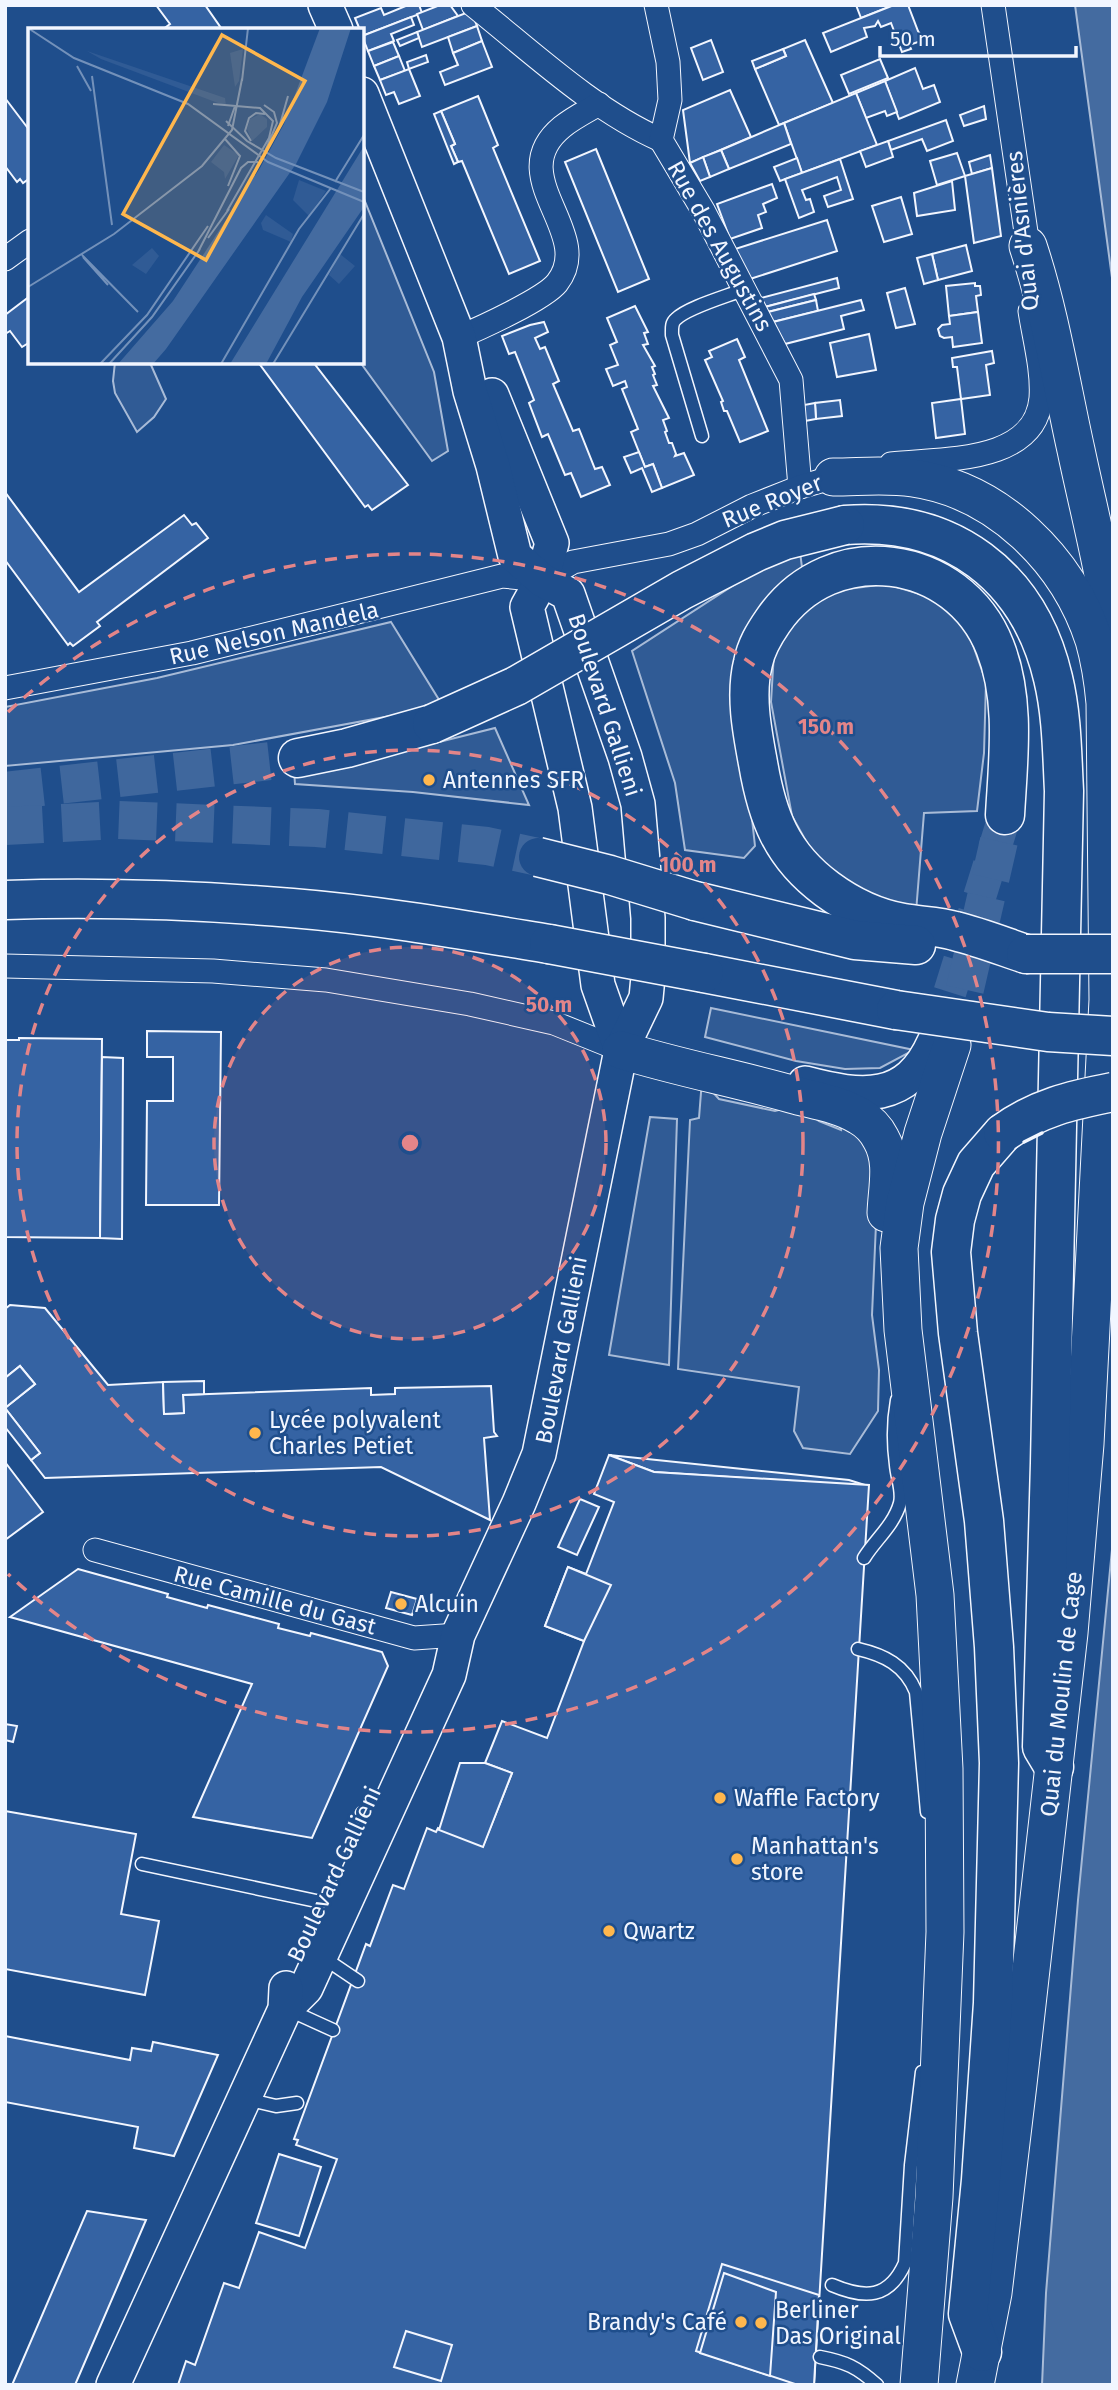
<svg xmlns="http://www.w3.org/2000/svg" width="1118" height="2390" viewBox="0 0 1118 2390" font-family="'Fira Sans',sans-serif">
  <rect width="100%" height="100%" fill="#1f4e8c"/>
  <!-- built -->
  <g fill="#305b95" stroke="#a8bbd7" stroke-width="2">
    <path d="M362,194L434,372L448,451L432,461L360,362H362Z"/>
    <path d="M115,362H147L151,365L166,399L154,417L137,432L115,393L113,381Z"/>
    <path d="M800,552L803,575L781,589L744,747L755,846L744,858L685,850L675,783L632,651L754,572Z"/>
    <path d="M886,584L937,599L968,631L986,682L984,753L977,811L924,813L916,912L897,914L816,859L792,816L771,702L774,652L799,610L840,590Z"/>
    <path d="M391,622L441,703L412,712L233,745L5,766V707L157,678Z"/>
    <path d="M495,728L529,805L413,792L295,784L294,770L439,742Z"/>
    <path d="M711,1008L914,1050L880,1068L845,1069L796,1061L705,1037Z"/>
    <path d="M702,1080L719,1099L775,1111L798,1105L819,1121L841,1130L840,1116L879,1156L872,1315L879,1370L878,1411L850,1454L803,1448L794,1431L799,1387L678,1369L690,1120L699,1118Z"/>
    <path d="M650,1117L677,1119L669,1365L609,1355Z"/>
  </g>
  <!-- water -->
  <g fill="#446ba0" stroke="#a8bbd7" stroke-width="2">
    <path d="M1075,5H1113V285Z"/>
    <path d="M1113,1539V2385H1042L1046,2293L1078,1900Z"/>
  </g>
  <!-- building -->
  <g fill="#3563a3" stroke="#f2f6ff" stroke-width="2">
    <path d="M156,5H205L221,28L219,30H162L170,24Z"/>
    <path d="M408,5H419L422,13L362,36V30H360L355,18L381,8L384,15Z"/>
    <path d="M440,5H450L458,16L423,30L417,14Z"/>
    <path d="M856,5H894L861,18Z"/>
    <path d="M894,5H908L918,31L922,37L921,41L909,45L911,49L902,52L891,23L881,27L878,21L875,26L864,28L867,37L831,52L823,33Z"/>
    <path d="M471,11L477,26L422,47L417,32Z"/>
    <path d="M411,17L414,25L391,34L394,41L368,51L362,36Z"/>
    <path d="M477,26L482,41L453,53L448,37Z"/>
    <path d="M417,32L419,38L400,46L397,40Z"/>
    <path d="M711,40L723,72L703,80L691,48Z"/>
    <path d="M805,40L833,103L779,125L755,69L786,56L783,49Z"/>
    <path d="M482,41L492,67L445,85L440,72L458,65L453,53Z"/>
    <path d="M393,42L399,56L374,66L368,51Z"/>
    <path d="M783,49L786,56L755,69L752,61Z"/>
    <path d="M426,55L428,62L409,69L407,62Z"/>
    <path d="M399,56L405,71L380,80L374,66Z"/>
    <path d="M880,59L888,78L849,94L841,75Z"/>
    <path d="M915,68L923,89L934,85L940,102L899,119L885,81Z"/>
    <path d="M409,69L420,96L399,104L394,92L386,95L380,80Z"/>
    <path d="M885,81L897,112L887,116L885,111L866,118L856,93Z"/>
    <path d="M730,90L751,137L690,163L683,110Z"/>
    <path d="M856,93L877,145L802,173L784,123Z"/>
    <path d="M478,96L498,145L493,148L540,261L509,274L462,161L458,162L451,146L455,144L441,111Z"/>
    <path d="M5,98L30,131V178L23,183L20,179L17,182L5,166Z"/>
    <path d="M984,106L986,119L964,126L960,115Z"/>
    <path d="M441,111L455,144L451,146L458,162L454,164L434,114Z"/>
    <path d="M946,120L953,141L927,151L922,139L891,150L888,141Z"/>
    <path d="M784,123L791,144L729,169L721,150Z"/>
    <path d="M888,141L893,157L866,167L860,151Z"/>
    <path d="M596,149L649,279L618,292L565,162Z"/>
    <path d="M721,150L729,169L710,177L703,157Z"/>
    <path d="M957,153L965,176L937,185L930,161Z"/>
    <path d="M990,155L992,168L972,174L969,162Z"/>
    <path d="M703,157L710,177L700,181L690,163Z"/>
    <path d="M797,158L802,173L780,181L774,167Z"/>
    <path d="M840,159L853,199L828,207L824,196L841,190L837,177L802,190L806,200L810,199L814,212L799,218L785,179Z"/>
    <path d="M992,168L1001,236L974,243L965,176Z"/>
    <path d="M952,181L955,210L917,216L914,193Z"/>
    <path d="M772,184L777,198L763,204L766,212L758,215L762,228L730,239L717,204Z"/>
    <path d="M901,197L912,234L884,242L872,206Z"/>
    <path d="M827,220L837,251L750,279L735,249Z"/>
    <path d="M966,245L972,271L938,280L932,254Z"/>
    <path d="M932,254L938,280L924,284L917,258Z"/>
    <path d="M837,278L839,288L765,307L761,298Z"/>
    <path d="M975,283V286H980L981,295L976,296L978,312L949,316L946,286Z"/>
    <path d="M905,288L915,324L896,328L887,293Z"/>
    <path d="M814,294L816,300L768,312L765,307Z"/>
    <path d="M30,296V342L22,347L10,331L5,334V315Z"/>
    <path d="M816,300L818,311L773,322L768,312Z"/>
    <path d="M861,300L864,310L841,316L844,329L785,344L773,322Z"/>
    <path d="M635,306L648,332L644,333L648,344L643,345L655,366L652,367L655,374L653,375L657,385L653,386L669,418L663,420L667,431L665,432L669,443H672L676,454L675,456L684,453L694,475L662,488L653,464L645,467L631,432L638,429L622,389L627,387L625,381L613,386L606,369L618,365L610,345L617,342L607,318Z"/>
    <path d="M978,312L982,343L953,347L952,337L944,338L940,336L938,329L942,325L950,324L949,316Z"/>
    <path d="M544,322L548,332L535,338L540,349L545,347L559,381L553,384L573,431L579,429L595,469L602,467L610,485L581,497L571,473L565,475L548,434L542,437L529,403L534,400L515,352L509,354L502,336L530,325Z"/>
    <path d="M869,334L876,370L837,377L830,343Z"/>
    <path d="M737,339L745,357L739,360L768,431L740,442L727,411H724L721,402L723,401L705,360L712,357L709,351Z"/>
    <path d="M992,351L994,363L986,365L990,395L961,399L957,367H953L952,358Z"/>
    <path d="M258,362H313L408,485L372,510L368,505L365,507Z"/>
    <path d="M961,399L965,434L936,438L932,403Z"/>
    <path d="M840,400L842,416L816,419L815,403Z"/>
    <path d="M815,403L816,419L805,421L804,405Z"/>
    <path d="M639,452L645,467L653,464L662,488L652,492L642,468L631,473L624,457Z"/>
    <path d="M5,492L79,592L184,515L192,525L196,523L208,538L97,622L100,626L73,646L70,643L68,645L5,560Z"/>
    <path d="M147,1031L221,1032L219,1205H146L147,1101H173V1057H147Z"/>
    <path d="M19,1038L102,1039L100,1238L5,1237L6,1040H19Z"/>
    <path d="M102,1057L123,1058L122,1239L100,1238Z"/>
    <path d="M10,1305L45,1308L108,1385L163,1382L164,1414L184,1413L183,1395L371,1388V1395L395,1394V1388L491,1386L494,1432L497,1436L484,1438L490,1520L381,1467L45,1478L31,1460L40,1453L5,1408L35,1384L20,1366L5,1378V1309Z"/>
    <path d="M20,1366L35,1384L5,1408V1378Z"/>
    <path d="M204,1381V1394L183,1395L184,1413L164,1414L163,1382Z"/>
    <path d="M5,1408L40,1453L31,1460L5,1427Z"/>
    <path d="M609,1455L849,1480L868,1486L654,1472Z"/>
    <path d="M609,1455L654,1472L869,1485L814,2385H178L186,2361L195,2365L224,2283L239,2288L259,2232L305,2248L337,2159L296,2145L298,2140L294,2139L366,1944L370,1946L393,1885L404,1889L427,1828L436,1832L438,1828L483,1846L512,1773L485,1763L502,1721L547,1738L584,1641L545,1626L568,1567L586,1574L614,1502L594,1494Z"/>
    <path d="M5,1462L43,1512L5,1540Z"/>
    <path d="M580,1499L599,1507L577,1555L558,1547Z"/>
    <path d="M568,1567L611,1585L584,1641L545,1626Z"/>
    <path d="M78,1569L168,1594L167,1597L207,1608L208,1605L279,1624L278,1628L310,1636L311,1633L382,1652L388,1666L312,1838L193,1817L252,1684L10,1617Z"/>
    <path d="M391,1592L417,1599L412,1615L386,1608Z"/>
    <path d="M5,1724L17,1726L13,1742L5,1740Z"/>
    <path d="M460,1763H485L512,1773L483,1847L439,1830Z"/>
    <path d="M5,1811L136,1834L121,1914L159,1921L145,1995L5,1969Z"/>
    <path d="M5,2036L130,2060L132,2048L151,2051L153,2042L218,2055L174,2156L134,2148L138,2127L5,2102Z"/>
    <path d="M279,2154L321,2167L299,2236L256,2223Z"/>
    <path d="M87,2211L146,2220L75,2385H12Z"/>
    <path d="M722,2264L819,2295L814,2385H798L696,2351Z"/>
    <path d="M724,2273L776,2292L770,2376L700,2353Z"/>
    <path d="M406,2331L452,2345L441,2381L394,2367Z"/>
  </g>
  <g fill="none" stroke-linecap="round" stroke-linejoin="round">
    <!-- secondary-tunnel -->
    <path stroke="#3f679d" stroke-width="33" stroke-dasharray="33 17" stroke-linecap="butt" d="M935,1040L1005,815"/>
    <!-- highway-tunnel -->
    <g stroke="#3f679d" stroke-width="38" stroke-dasharray="38 19" stroke-linecap="butt">
      <path d="M5,791L298,758"/>
      <path d="M5,826L117,820L317,828L487,846L538,857"/>
      <path d="M952,1045L1005,815"/>
    </g>
    <!-- lane casing -->
    <g stroke="#f2f6ff" stroke-width="15">
      <g id="lane">
        <path d="M702,436L672,335C672,329 671,323 676,319C688,307 728,296 745,289"/>
        <path d="M864,1558C875,1540 894,1525 900,1503C903,1491 897,1478 896,1465C893,1443 893,1422 897,1400"/>
        <path d="M858,1649C884,1655 905,1665 916,1692L927,1812"/>
        <path d="M362,1813L365,1825L362,1836"/>
        <path d="M142,1864L321,1902"/>
        <path d="M321,1956L358,1981"/>
        <path d="M289,2010L333,2030"/>
        <path d="M246,2099L276,2106L297,2103"/>
        <path d="M832,2285C865,2299 889,2299 905,2263L911,2165L922,2072"/>
        <path d="M820,2357C846,2362 857,2367 877,2385"/>
      </g>
    </g>
    <!-- street casing -->
    <g stroke="#f2f6ff" stroke-width="25">
      <g id="street">
        <path d="M473,5C532,52 593,110 661,140"/>
        <path d="M656,5L668,62L670,100L661,140L704,212L791,380L800,487"/>
        <path d="M993,5L1028,246L1027,260"/>
        <path d="M5,259L30,241"/>
        <path d="M459,337C481,328 544,299 557,283C597,233 501,177 562,127C573,118 587,111 599,104"/>
        <path d="M891,464C940,458 1035,465 1041,398C1043,370 1034,338 1030,311"/>
        <path d="M5,688L192,653L502,576L542,580L573,562L669,544L697,534L752,506L800,487L844,474"/>
        <path d="M5,966L213,971L326,980L470,1004L554,1023L621,1050"/>
        <path d="M95,1550L414,1638L458,1635"/>
      </g>
    </g>
    <!-- secondary casing -->
    <g stroke="#f2f6ff" stroke-width="36">
      <g id="secondary">
        <path d="M325,5L336,30"/>
        <path d="M492,395L552,543L542,580L527,607L575,808L598,985L621,1050"/>
        <path d="M805,1083C862,1098 907,1103 934,1042"/>
        <path d="M285,2009L306,1988L449,1675L458,1635L519,1503L539,1454L621,1050L646,998L648,977V918L638,804L625,757L568,594L542,580L515,556L493,466L470,391L459,337L362,94"/>
        <path d="M113,2385L285,2009L286,1988"/>
      </g>
    </g>
    <!-- primary casing -->
    <g stroke="#f2f6ff" stroke-width="39">
      <g id="primary">
        <path d="M1028,246C1050,312 1061,382 1076,450C1089,512 1106,575 1113,639"/>
        <path d="M833,477C859,477 887,474 913,478C998,490 1068,560 1094,640C1100,661 1103,681 1105,703L1108,1000L1085,1444L1069,1633L1018,2084L993,2293L975,2385"/>
        <path d="M621,1050C679,1068 739,1079 798,1096C818,1101 841,1105 859,1116C868,1121 876,1129 881,1139C894,1162 887,1187 886,1213"/>
        <path d="M919,2385L934,2197L945,1932L944,1769L935,1595L903,1330L899,1248L905,1203L923,1133L952,1045"/>
      </g>
    </g>
    <!-- highway casing -->
    <g stroke="#f2f6ff" stroke-width="41">
      <g id="highway">
        <path d="M845,525C951,517 1029,576 1053,678C1062,715 1062,753 1064,791L1050,1463L1042,1747L1054,1767"/>
        <path d="M298,758L347,748L432,724"/>
        <path d="M1005,815C1008,760 1016,700 995,647C958,553 831,536 773,621C764,634 756,647 753,663C745,695 752,731 758,763C767,816 781,855 827,889C850,906 875,918 903,923C920,926 939,926 955,931C979,937 1002,946 1026,954"/>
        <path d="M5,900C101,897 196,900 292,908C378,915 464,930 549,944"/>
        <path d="M695,901L855,940L916,945"/>
        <path d="M704,973L896,1010"/>
        <path d="M982,2352L968,2314L981,2180L993,2003L999,1763L994,1647L984,1521L958,1333L951,1252L955,1220L962,1194L976,1164L1003,1133"/>
      </g>
    </g>
    <!-- lane -->
    <use href="#lane" stroke="#1f4e8c" stroke-width="12"/>
    <!-- street -->
    <use href="#street" stroke="#1f4e8c" stroke-width="23"/>
    <!-- secondary -->
    <use href="#secondary" stroke="#1f4e8c" stroke-width="33"/>
    <!-- primary -->
    <use href="#primary" stroke="#1f4e8c" stroke-width="37"/>
    <!-- highway -->
    <use href="#highway" stroke="#1f4e8c" stroke-width="38"/>
    <!-- highway-bridge casing -->
    <g stroke="#f2f6ff" stroke-width="41" stroke-linecap="butt">
      <g id="highway-bridge">
        <path d="M432,724L516,686L682,590L756,552L785,540L845,525"/>
        <path d="M538,857L610,875L695,901"/>
        <path d="M549,944L704,973"/>
        <path d="M1026,954H1113"/>
        <path d="M896,1010L1048,1032L1113,1036"/>
        <path d="M1003,1133C1037,1108 1072,1100 1113,1092"/>
      </g>
    </g>
    <!-- highway-bridge -->
    <use href="#highway-bridge" stroke="#1f4e8c" stroke-width="38"/>
    <!-- wall -->
    <path stroke="#f2f6ff" stroke-width="3.5" d="M1024,1142L1042,1133"/>
  </g>
  <!-- distance rings -->
  <circle cx="410" cy="1143" r="196" fill="#e38589" fill-opacity=".12"/>
  <g fill="none" stroke="#e38589" stroke-width="3.5" stroke-dasharray="12 9">
    <circle cx="410" cy="1143" r="196"/>
    <circle cx="410" cy="1143" r="393"/>
    <path d="M8 712A589 589 0 1 1 8 1574"/>
  </g>
  <!-- markers -->
  <g fill="#ffb74d" stroke="#1f4e8c" stroke-width="2.5">
    <circle cx="429" cy="780" r="7"/>
    <circle cx="255" cy="1433" r="7"/>
    <circle cx="401" cy="1604" r="7"/>
    <circle cx="720" cy="1798" r="7"/>
    <circle cx="737" cy="1859" r="7"/>
    <circle cx="609" cy="1931" r="7"/>
    <circle cx="741" cy="2322" r="7"/>
    <circle cx="761" cy="2323" r="7"/>
  </g>
  <g text-anchor="middle" dominant-baseline="central" stroke-width="5" stroke-linejoin="round" paint-order="stroke">
    <!-- street labels -->
    <g font-size="23" fill="#f2f6ff" stroke="#1f4e8c">
      <text transform="translate(1022 231) rotate(-96)">Quai d'Asnières</text>
      <text transform="translate(720 246) rotate(61)">Rue des Augustins</text>
      <text transform="translate(772 501) rotate(-22)">Rue Royer</text>
      <text transform="translate(274 633) rotate(-13)">Rue Nelson Mandela</text>
      <text transform="translate(605 705) rotate(72)">Boulevard Gallieni</text>
      <text transform="translate(561 1350) rotate(-79)">Boulevard Gallieni</text>
      <text transform="translate(275 1600) rotate(15)">Rue Camille du Gast</text>
      <text transform="translate(1061 1694) rotate(-84)">Quai du Moulin de Cage</text>
      <text transform="translate(334 1874) rotate(-65)">Boulevard Gallieni</text>
    </g>
    <!-- poi labels -->
    <g font-size="23" fill="#f2f6ff" stroke="#1f4e8c" text-anchor="start">
      <text x="443" y="780">Antennes SFR</text>
      <text x="269" y="1420">Lycée polyvalent<tspan x="269" dy="26">Charles Petiet</tspan></text>
      <text x="415" y="1604">Alcuin</text>
      <text x="734" y="1798">Waffle Factory</text>
      <text x="751" y="1846">Manhattan's<tspan x="751" dy="26">store</tspan></text>
      <text x="623" y="1931">Qwartz</text>
      <text x="775" y="2310">Berliner<tspan x="775" dy="26">Das Original</tspan></text>
      <text x="727" y="2322" text-anchor="end">Brandy's Café</text>
    </g>
  </g>
  <!-- overview -->
  <g transform="translate(28 28)">
    <rect width="336" height="336" fill="#1f4e8c"/>
    <path d="M215,21L211,53L207,59L202,25ZM59,23L197,70L198,78L73,31ZM232,86L239,91V99L224,113L219,101L222,91ZM196,117L211,127L197,151L196,144L183,134ZM271,152L298,163L281,188L265,172ZM238,187L265,206L263,214L235,202L233,195ZM124,220L131,228L118,246L104,237ZM312,226L327,238L311,256L301,247Z" fill="#305b95"/>
    <path d="M292,0H323L299,74L268,136L138,321L125,336H90L145,273L232,140L256,96ZM336,118V179L274,269L238,336H202Z" fill="#446ba0"/>
    <path fill="none" stroke="#7391ba" stroke-width="2" d="M0,0L46,30L160,76L240,134L336,174M49,38L63,63M64,48L84,197M214,53L220,0M185,76L232,80L245,93L241,110L199,183M198,93L219,113L248,130L336,164M200,98L207,78M251,100L260,68M197,111L212,128L200,158M223,113L217,103L221,90L228,85L237,86M236,126L249,95L246,84L236,77M307,154L336,107M180,210L201,181M170,224L213,140L220,134H230M54,227L110,284M55,229L80,257M0,259L86,206L174,138L204,102L214,51M72,336L119,287L180,198M81,336L124,289L172,221M193,336L271,201L303,160M245,336L336,186"/>
    <path fill="#ffb74d" fill-opacity="0.15" stroke="#ffb74d" stroke-width="3.5" d="M194,7L277,53L178,232L95,186Z"/>
    <rect width="336" height="336" fill="none" stroke="#f2f6ff" stroke-width="3.5"/>
  </g>
  <circle cx="410" cy="1143" r="10" fill="#e38589" stroke="#1f4e8c" stroke-width="3.5"/>
  <g font-size="21" text-anchor="middle" font-weight="bold" fill="#e38589" stroke="#1f4e8c" stroke-width="5" stroke-linejoin="round" paint-order="stroke">
    <text x="826" y="734">150 m</text>
    <text x="688" y="872">100 m</text>
    <text x="549" y="1012">50 m</text>
  </g>
  <!-- border -->
  <rect width="1118" height="2390" fill="none" stroke="#f2f6ff" stroke-width="14"/>
  <!-- scale -->
  <path d="M880 46v10h196v-10" fill="none" stroke="#f2f6ff" stroke-width="3.5"/>
  <text x="890" y="46" font-size="21" fill="#f2f6ff" stroke="#1f4e8c" stroke-width="5" paint-order="stroke">50 m</text>
</svg>
